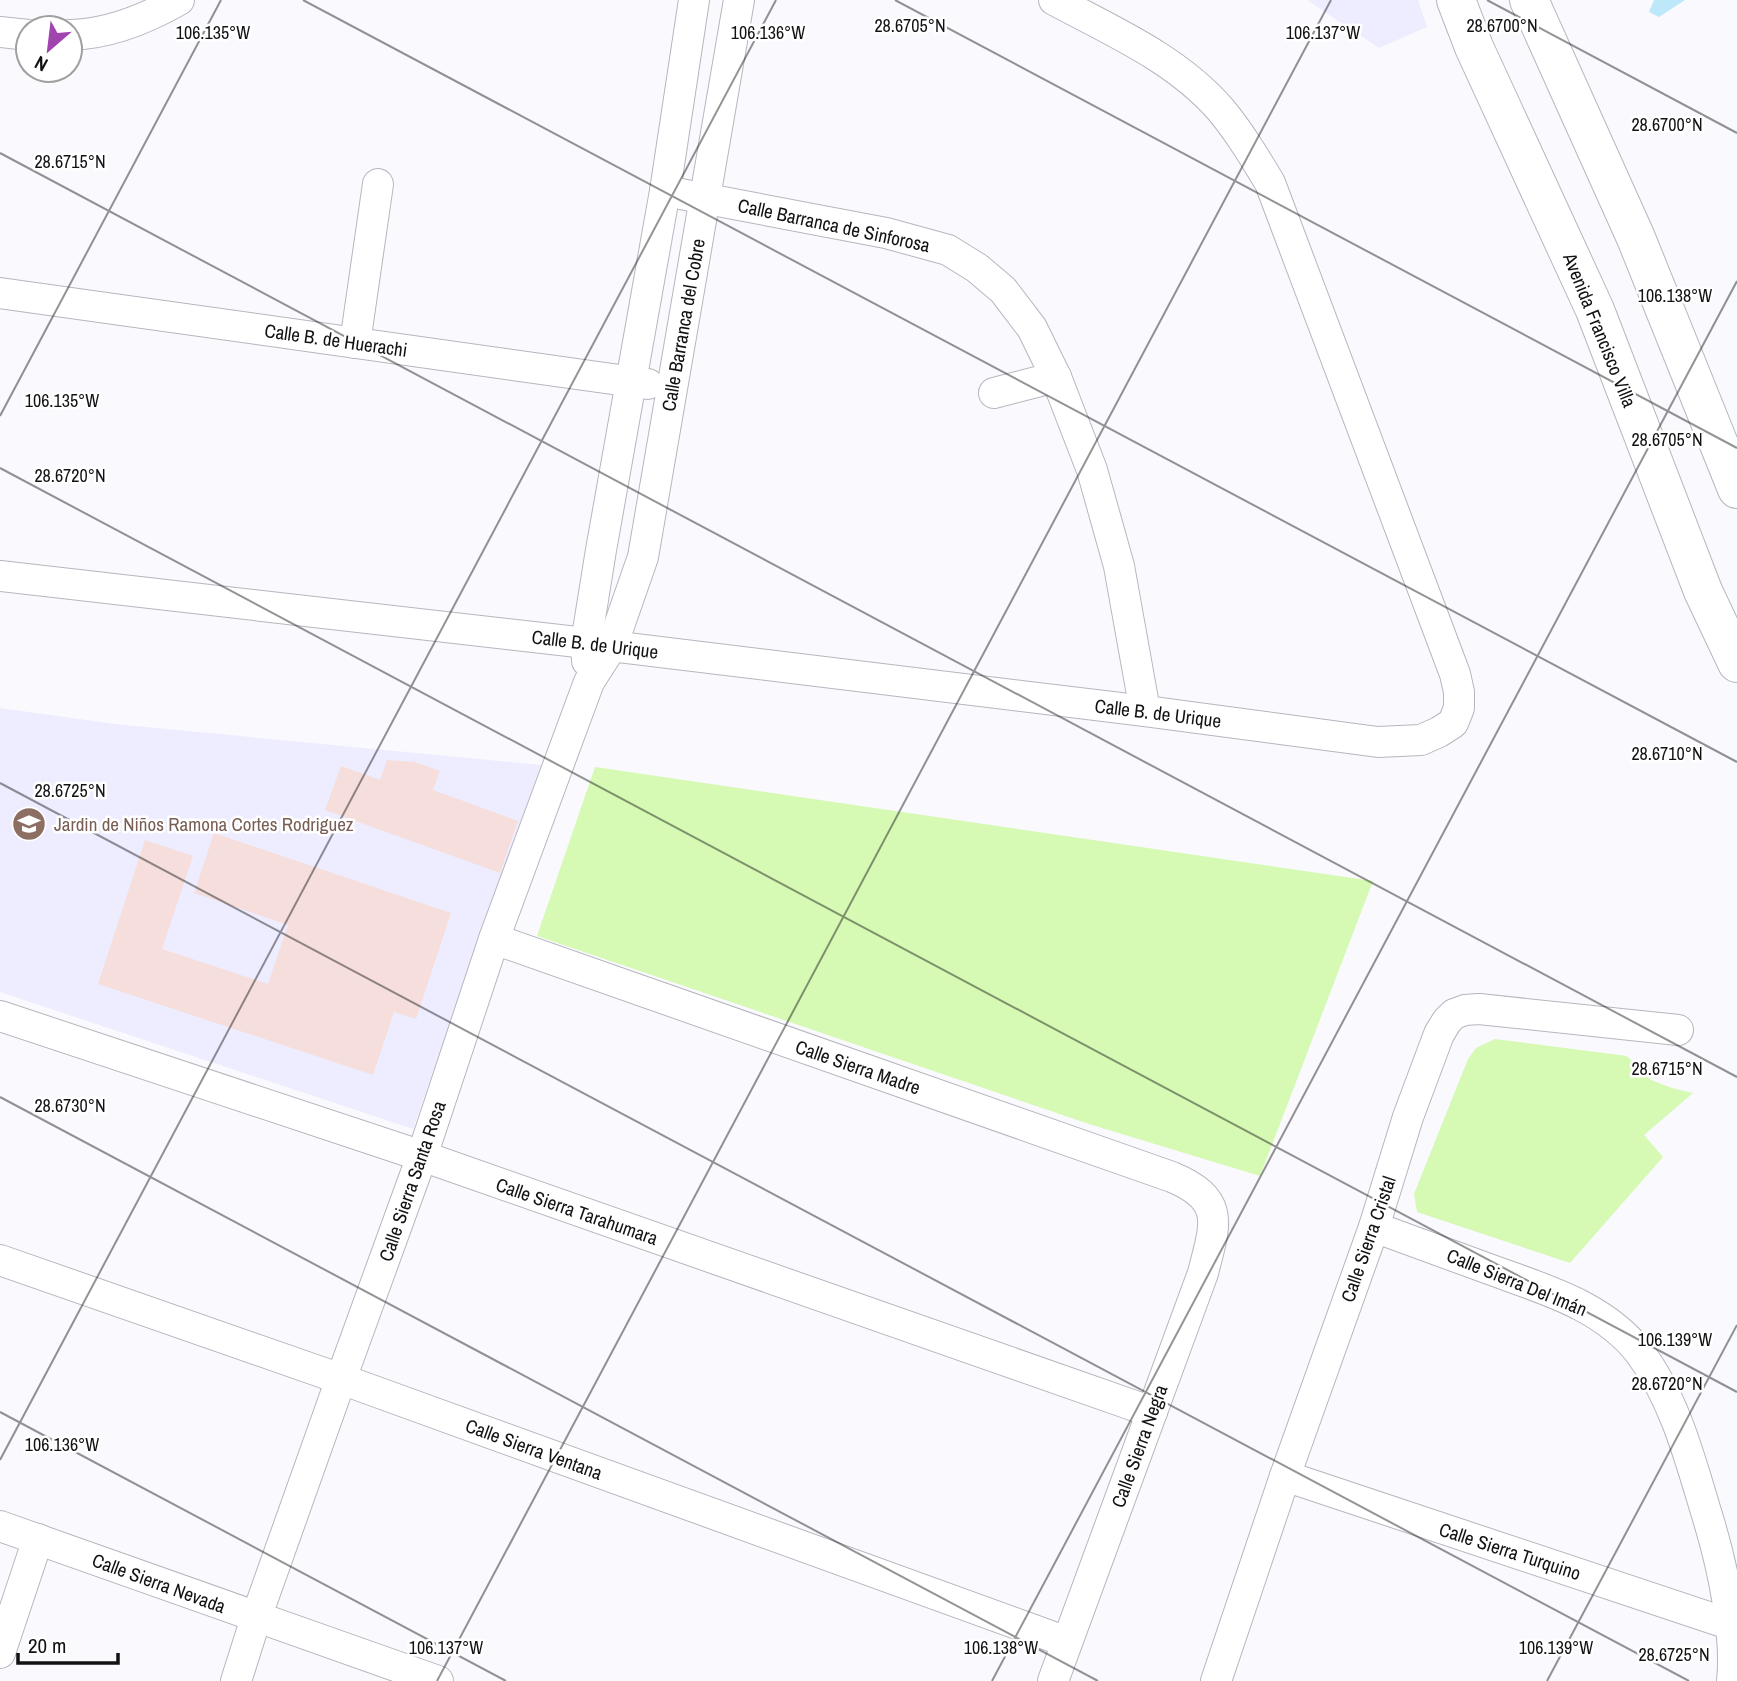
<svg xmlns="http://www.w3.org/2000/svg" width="1737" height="1681" viewBox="0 0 1737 1681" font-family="'Archivo Narrow',sans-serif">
  <rect width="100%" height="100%" fill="#f9f9fe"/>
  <!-- built -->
  <g fill="#eeedff">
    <path d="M1307,0H1418L1427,27L1379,48Z"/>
    <path d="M0,708L115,724L541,765L413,1129L0,992Z"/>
  </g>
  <!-- green -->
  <g fill="#d6f9b4">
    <path d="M595,767L1373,881L1260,1176L1089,1124L537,936Z"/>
    <path d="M1495,1039L1627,1056L1651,1080L1672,1088L1693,1093L1644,1135L1663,1157L1570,1263L1417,1212L1414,1194L1468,1059L1476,1048Z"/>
  </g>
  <!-- water -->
  <path fill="#bce8fa" d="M1654,0H1685L1659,17L1649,12Z"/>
  <!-- building -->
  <g fill="#f5dedb">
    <path d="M387,760L415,762L440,771L433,790L518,821L500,873L325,810L341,766L380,780Z"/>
    <path d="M214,833L451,913L416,1019L394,1012L373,1075L98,984L145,840L193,856L162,949L268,984L288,925L194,893Z"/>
  </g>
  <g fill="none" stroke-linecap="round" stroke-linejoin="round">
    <!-- minor casing -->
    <g stroke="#b6b6bf" stroke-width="32">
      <g id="minor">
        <path d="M0,32L28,35"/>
        <path d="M70,35C109,34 146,19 179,0"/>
        <path d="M665,191L886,233L948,250L977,268L1003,290L1032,328L1056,377L1092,470L1119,566L1145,711"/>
        <path d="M0,293L648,384"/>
        <path d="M355,343L378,184"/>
        <path d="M994,393L1056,377"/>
        <path d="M0,576L586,643L1145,711L1378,742L1421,740L1439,732L1453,723L1459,708V692L1455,674L1270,183C1255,158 1240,133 1221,110C1177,59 1112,31 1054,0"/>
        <path d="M587,661L586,643L601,550L665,191L694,0"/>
        <path d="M494,939L1172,1177C1227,1200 1215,1225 1203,1273L1053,1681"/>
        <path d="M0,1016L422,1156L1152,1412"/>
        <path d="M1374,1227C1412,1241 1450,1255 1489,1269C1543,1289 1603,1305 1640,1353C1677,1402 1692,1467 1710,1525C1723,1569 1737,1636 1732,1681"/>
        <path d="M0,1260L341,1379L1067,1642"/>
        <path d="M1285,1476L1735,1626"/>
        <path d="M0,1526L438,1681"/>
        <path d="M0,1653L38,1539"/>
        <path d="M236,1681L256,1618L341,1379L422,1156L494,939L589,682L612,646L643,557L739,0"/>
        <path d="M1216,1681L1285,1476L1374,1227L1408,1117L1439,1034L1447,1021L1454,1014L1465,1010L1479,1009L1678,1030"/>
      </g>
    </g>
    <!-- secondary casing -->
    <g stroke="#b6b6bf" stroke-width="40">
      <g id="secondary">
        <path d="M1456,0L1474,47L1595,310L1703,591L1737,663"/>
        <path d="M1529,0L1636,238L1737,489"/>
      </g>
    </g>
    <!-- minor -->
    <use href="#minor" stroke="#fff" stroke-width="30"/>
    <!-- secondary -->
    <use href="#secondary" stroke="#fff" stroke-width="38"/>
  </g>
  <!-- ticks -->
  <path fill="none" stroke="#121215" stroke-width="2" stroke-opacity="0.45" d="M303,0L1737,762M895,0L1737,448M1487,0L1737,133M0,153L1737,1077M0,416L221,0M0,468L1737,1392M0,783L1689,1681M0,1097L1098,1681M0,1412L506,1681M0,1460L776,0M437,1681L1331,0M992,1681L1737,281M1547,1681L1737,1325"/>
  <!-- icons -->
  <defs>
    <g id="school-disc" transform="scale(1.75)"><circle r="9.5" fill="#8d6e63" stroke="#fff"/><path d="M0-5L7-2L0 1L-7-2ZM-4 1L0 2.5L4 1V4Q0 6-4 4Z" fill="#fff"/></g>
  </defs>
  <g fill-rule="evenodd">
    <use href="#school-disc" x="29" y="824"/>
  </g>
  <g text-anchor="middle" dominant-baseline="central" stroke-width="5" stroke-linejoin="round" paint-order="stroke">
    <!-- street labels -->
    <g font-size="19" fill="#121215" stroke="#fff">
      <text transform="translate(834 225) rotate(12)">Calle Barranca de Sinforosa</text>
      <text transform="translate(683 325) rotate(-80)">Calle Barranca del Cobre</text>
      <text transform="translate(1600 330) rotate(68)">Avenida Francisco Villa</text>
      <text transform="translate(336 340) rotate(8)">Calle B. de Huerachi</text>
      <text transform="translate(595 644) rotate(7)">Calle B. de Urique</text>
      <text transform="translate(1158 713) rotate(7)">Calle B. de Urique</text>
      <text transform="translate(858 1067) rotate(19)">Calle Sierra Madre</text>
      <text transform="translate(412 1181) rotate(-71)">Calle Sierra Santa Rosa</text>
      <text transform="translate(577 1211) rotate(19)">Calle Sierra Tarahumara</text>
      <text transform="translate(1368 1239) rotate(-71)">Calle Sierra Cristal</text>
      <text transform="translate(1517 1282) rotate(22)">Calle Sierra Del Imán</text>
      <text transform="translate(1139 1446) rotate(-70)">Calle Sierra Negra</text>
      <text transform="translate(534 1449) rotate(20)">Calle Sierra Ventana</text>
      <text transform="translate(1510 1551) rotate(18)">Calle Sierra Turquino</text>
      <text transform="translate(159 1583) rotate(20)">Calle Sierra Nevada</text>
    </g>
    <!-- education labels -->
    <g font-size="19" fill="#785e54" stroke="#fff" text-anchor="start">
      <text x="54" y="824">Jardin de Niños Ramona Cortes Rodriguez</text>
    </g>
  </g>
  <g font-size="18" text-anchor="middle" fill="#121215" stroke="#fff" stroke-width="5" stroke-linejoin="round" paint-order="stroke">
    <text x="910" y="32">28.6705°N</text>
    <text x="1502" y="32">28.6700°N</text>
    <text x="213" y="39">106.135°W</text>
    <text x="768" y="39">106.136°W</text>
    <text x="1323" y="39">106.137°W</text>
    <text x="1667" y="131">28.6700°N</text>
    <text x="70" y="168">28.6715°N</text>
    <text x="1675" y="302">106.138°W</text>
    <text x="62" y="407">106.135°W</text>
    <text x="1667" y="446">28.6705°N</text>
    <text x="70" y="482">28.6720°N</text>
    <text x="1667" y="760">28.6710°N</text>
    <text x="70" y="797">28.6725°N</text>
    <text x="1667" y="1075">28.6715°N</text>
    <text x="70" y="1112">28.6730°N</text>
    <text x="1675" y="1346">106.139°W</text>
    <text x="1667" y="1390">28.6720°N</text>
    <text x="62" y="1451">106.136°W</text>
    <text x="446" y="1654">106.137°W</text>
    <text x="1001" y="1654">106.138°W</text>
    <text x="1556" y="1654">106.139°W</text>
    <text x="1674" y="1661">28.6725°N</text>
  </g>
  <!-- north arrow -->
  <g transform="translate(49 49) rotate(208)"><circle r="33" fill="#ffffff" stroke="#a0a0a1" stroke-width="2"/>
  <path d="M0-5L12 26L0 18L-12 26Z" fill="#a044af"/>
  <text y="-10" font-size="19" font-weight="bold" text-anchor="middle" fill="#121215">N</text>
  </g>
  <!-- scale -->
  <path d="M18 1653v10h100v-10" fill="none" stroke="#121215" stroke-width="3.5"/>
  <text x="28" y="1653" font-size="21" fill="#121215" stroke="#ffffff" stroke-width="5" paint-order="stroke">20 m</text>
</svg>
